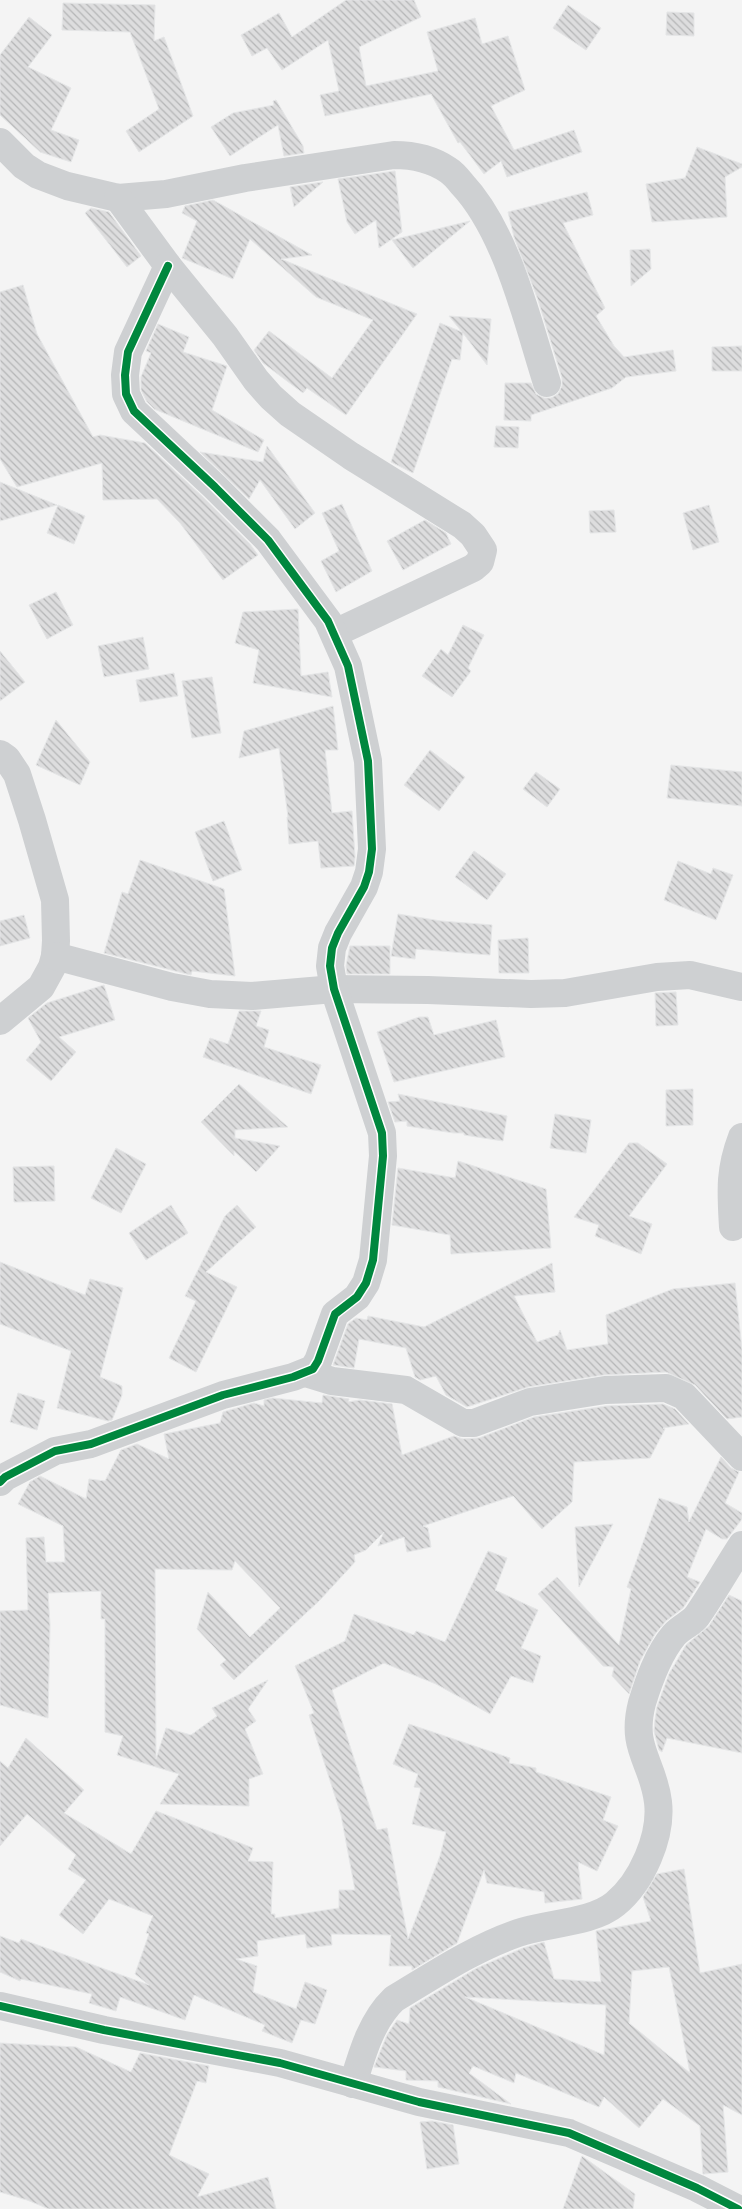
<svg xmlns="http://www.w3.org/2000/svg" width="742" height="2209" viewBox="0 0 742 2209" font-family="'Titillium Web',sans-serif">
  <defs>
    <pattern id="building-back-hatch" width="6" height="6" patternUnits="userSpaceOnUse" patternTransform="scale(1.25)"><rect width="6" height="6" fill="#ddddde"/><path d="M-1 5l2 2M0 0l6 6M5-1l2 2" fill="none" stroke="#b5b6b7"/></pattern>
  </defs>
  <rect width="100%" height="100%" fill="#f4f4f4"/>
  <!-- building -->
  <g fill="url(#building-back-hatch)" stroke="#e5e6e7" fill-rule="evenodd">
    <path d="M346,0H414L421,17L359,47L366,86L438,71L427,32L475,18L482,44L508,36L525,90L491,106L514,150L574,130L582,152L507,177L501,161L484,174L460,142L458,143L431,94L325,116L320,95L339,91L328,40L282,70L267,48L252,56L241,35L279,13L292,37Z"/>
    <path d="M63,3L155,5L154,41L164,37L193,116L139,152L126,131L159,109L130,32L62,30Z"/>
    <path d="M568,5L601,28L586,50L553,28Z"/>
    <path d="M667,12L694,13V36L666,35Z"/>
    <path d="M29,17L52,35L28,67L71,88L51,130L79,140L71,162L40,152L0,115V55Z"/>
    <path d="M276,100L303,146L304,153L284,156L278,125L230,156L211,127L233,113L274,105L273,101Z"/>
    <path d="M697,147L742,164V167L725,177L727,217L652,222L646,184L685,178Z"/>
    <path d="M395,171L402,232L379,248L376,220L355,234L347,222L338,179Z"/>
    <path d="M323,182L294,207L290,187Z"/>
    <path d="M587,192L593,215L563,223L605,308L596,316L614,346L624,357L673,350L676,371L626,377L612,388L531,415V421L504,420L505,383H531L536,394L544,398H551L558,394L562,386V378L538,300L514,237L508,212Z"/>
    <path d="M213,200L312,255L281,259L417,314L346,415L307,388L303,393L263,363L254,350L269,331L332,378L373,320L316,297L250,239L233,279L182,258L197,221L182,213L185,206Z"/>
    <path d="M91,208L109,212L141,256L127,267L85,213Z"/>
    <path d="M470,221L413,268L392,240Z"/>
    <path d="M650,249L651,269L631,286L630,250Z"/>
    <path d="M23,285L37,334L93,437L100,435L145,443L204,498L250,544L258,555L223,580L180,523L157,499L103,500L102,463L17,487L0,459V292Z"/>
    <path d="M449,316L491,319L487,365L463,333L460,360L452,359L413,473L391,462L440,323L462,332Z"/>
    <path d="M158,324L189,337L183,352L227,366L212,410L264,440L258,452L154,409L147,402L141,390V377L151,353L146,351Z"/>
    <path d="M742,346V371H712V347Z"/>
    <path d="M496,426L519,427L518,448L494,447Z"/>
    <path d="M267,446L315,513L295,529L260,480L249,499L200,452L263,462Z"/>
    <path d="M0,482L57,505L0,521Z"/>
    <path d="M342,504L372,571L336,592L321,561L339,551L322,513Z"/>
    <path d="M58,505L85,516L74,544L47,533Z"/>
    <path d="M709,505L719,542L693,550L683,513Z"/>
    <path d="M614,510L616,532L590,533L589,511Z"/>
    <path d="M425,520L446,533L451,544L403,570L387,541Z"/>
    <path d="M56,592L73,625L47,639L29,605Z"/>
    <path d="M298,609L301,676L328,672L332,697L253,683L259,650L235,643L243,612Z"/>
    <path d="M463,625L484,635L468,668L471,671L452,697L422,676L441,649L448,655Z"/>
    <path d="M143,637L149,669L104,677L98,646Z"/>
    <path d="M0,651L25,682L0,701Z"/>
    <path d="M174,673L178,696L140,702L136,680Z"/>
    <path d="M212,677L221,733L192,738L182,681Z"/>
    <path d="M333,706L338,750H325L332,813L352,811L355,857L354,866L321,868L318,841L289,844L287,817H288L279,748L239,758L244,731Z"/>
    <path d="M56,720L90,762L80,785L36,765Z"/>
    <path d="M430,750L465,777L439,811L404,785Z"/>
    <path d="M671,765L742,772V806L667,798Z"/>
    <path d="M536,772L560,789L547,807L523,789Z"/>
    <path d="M224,821L242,870L213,881L195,832Z"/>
    <path d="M474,851L506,874L487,900L455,877Z"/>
    <path d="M140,860L224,889L235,976L192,971L191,975L104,953L122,892L128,894Z"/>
    <path d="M678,861L711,874L713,868L733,875L716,920L664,900Z"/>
    <path d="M398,914L441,921L492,925L490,955L416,949L415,959L391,956Z"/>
    <path d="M24,915L30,938L0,946V921Z"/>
    <path d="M528,938L529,973H499L498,940Z"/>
    <path d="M350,946H390V974H347L346,966Z"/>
    <path d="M104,985L115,1020L59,1037L76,1052L51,1081L26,1060L41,1042L28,1018L47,1003Z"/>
    <path d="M676,992L678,1025L656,1026L655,993Z"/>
    <path d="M239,1011H261L256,1026L269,1030L264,1047L321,1065L311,1094L203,1057L210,1038L228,1044Z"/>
    <path d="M419,1017H428L434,1035L496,1020L505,1057L394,1082L377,1032Z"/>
    <path d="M239,1084L288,1127L235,1130V1138L280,1146L256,1172L234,1151V1156L201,1122Z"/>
    <path d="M693,1089V1125L666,1126V1090Z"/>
    <path d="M398,1094L507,1116L503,1141L464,1135V1133H454L407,1126V1121L395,1122L388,1102L400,1101Z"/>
    <path d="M555,1114L591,1120L586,1153L550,1148Z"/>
    <path d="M629,1143H638L667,1164L629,1216L652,1224L641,1254L595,1236L599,1225L574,1217Z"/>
    <path d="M116,1148L146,1164L121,1213L91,1198Z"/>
    <path d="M458,1161L546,1189L551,1248L451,1254L450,1235L392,1225L398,1168L455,1178Z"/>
    <path d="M54,1166L55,1201L14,1202L13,1167Z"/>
    <path d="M171,1205L188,1233L146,1260L129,1233Z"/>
    <path d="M237,1205L256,1227L206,1272L237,1287L196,1372L169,1358L196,1301L185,1296L225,1216Z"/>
    <path d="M0,1262L85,1295L90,1279L123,1288L100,1377L122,1386V1395L112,1420L108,1421L57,1408L71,1351L0,1324Z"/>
    <path d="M552,1263L555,1292L514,1296L537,1342L558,1335L560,1330L567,1350L608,1344L606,1315L673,1289L735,1283L742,1350V1417L727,1419L695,1385L666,1372L603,1375L528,1387L467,1407L446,1395L436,1376L420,1380L415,1377L406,1348L359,1339L354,1368L333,1365L348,1324L356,1318L367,1320L368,1316L424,1327Z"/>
    <path d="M18,1393L45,1401L37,1430L10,1422Z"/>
    <path d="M323,1395L349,1399L348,1402L360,1400L392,1404L402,1455L454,1436L463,1439L479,1438L534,1417L606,1406L663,1404L675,1409L689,1424L663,1428L665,1429L650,1458L574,1462L572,1502L542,1529L513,1496L423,1526L428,1528L431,1547L407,1552L404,1537L378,1546L384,1532L366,1550L354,1555L355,1562L319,1601L234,1680L220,1665L226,1660L197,1629L208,1592L250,1637L280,1608L235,1561L232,1570L155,1569L156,1759L166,1728L191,1735L217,1716L212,1708L268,1680L248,1709L256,1721L245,1729L263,1774L249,1779V1806L160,1804L179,1774L117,1755L123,1736L105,1732V1619H101V1591L48,1593L50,1625L48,1718L0,1705V1611L28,1610L26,1538L44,1537L46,1562H65L63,1526L18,1504L30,1482L40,1476L86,1499L89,1479L105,1481L121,1450L137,1444L169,1459L164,1434L220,1423L223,1412L254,1403L264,1406V1400L272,1398L322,1403Z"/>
    <path d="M721,1457L731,1468L739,1472L725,1503L742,1513V1519L727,1539H722L706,1529L687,1577L700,1582L683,1608L666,1621L655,1634L640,1661L629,1694L612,1676L614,1667L603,1666L538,1594L557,1577L619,1645L631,1589L627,1587L659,1498L687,1507L689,1522Z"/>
    <path d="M613,1524L579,1587L575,1527Z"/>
    <path d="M488,1551L507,1558L495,1590L538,1610L521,1648L541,1656L533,1683L511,1676L490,1714L436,1684L384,1663L332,1690L377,1830L387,1828L408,1939L440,1856L446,1832L412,1824L421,1788L414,1787L418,1774L393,1764L409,1724L510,1758L509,1763L536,1768V1772L611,1797L603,1820L618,1826L597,1871L578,1862L582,1899L545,1903L544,1892L487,1883L484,1870L457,1943L412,1970V1966H389L391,1935L331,1934L332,1945L307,1948L305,1934L257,1941L258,1956L236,1959L257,1966L253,1992L296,2009L305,1982L327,1990L315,2024L301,2020L292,2043L262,2031L265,2025L194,1995L185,2020L120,1997L116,2011L89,2003L92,1994L21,1979L20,1981L0,1972V1936L19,1943L21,1939L149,1985L135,1974L149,1934L146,1933L153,1916L109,1899L83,1934L59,1915L86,1880L68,1869L76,1855L27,1814L0,1846V1761L8,1768L26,1738L84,1790L64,1813L131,1854L156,1811L253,1848L248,1861L273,1862L271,1914H275V1918L339,1908V1890H355L341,1815L309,1715L314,1713L295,1666L345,1641L354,1614L414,1635L416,1631L445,1642Z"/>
    <path d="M729,1595L742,1601V1753L667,1738L662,1752L659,1750L654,1731L655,1720L657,1707L669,1674L686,1645L709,1626Z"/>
    <path d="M684,1869L700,1973L742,1964V2115L723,2105L728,2172L703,2174L700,2126L663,2099L639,2128L604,2097L599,2107L516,2073L514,2083L473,2066L469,2073L511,2104L438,2087V2081L406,2080V2071L374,2067L387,2035L397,2020L409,2024L410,2008L477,1968L523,1948L544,1942L554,1979L601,1982L596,1931L651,1921L643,1897L657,1874ZM669,1967L690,2073L629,2023L632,1971ZM465,1997L606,2005L604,2055Z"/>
    <path d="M0,2043L76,2047L131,2072L140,2053L209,2066L206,2083L197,2081L169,2155L209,2174L197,2197L268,2177L276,2209H49L27,2200L0,2192Z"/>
    <path d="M432,2121L453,2125L459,2164L427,2169L420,2122Z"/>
    <path d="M582,2156L635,2194L633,2209H563Z"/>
  </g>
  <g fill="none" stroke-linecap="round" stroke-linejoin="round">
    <!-- minor -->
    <g stroke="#ced0d2" stroke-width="28">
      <path d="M0,142L24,166L38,175L67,186L118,198L166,194L245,178L394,155C413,155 432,159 448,170C453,173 458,179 462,184C507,232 527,320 547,383"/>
      <path d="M118,198L168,266L225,336L256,380L271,397L290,414L351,456L462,525L473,535L483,550L480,562L473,568L335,633"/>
      <path d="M0,754L7,759L17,774L32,820L55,900L56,941L55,956L52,967L41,987L0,1021"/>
      <path d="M55,956L172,987L210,994L252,996L334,989L428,990L531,994L565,993L657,977L690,975L742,987"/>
      <path d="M733,1227C731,1192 729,1171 742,1137"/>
      <path d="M306,1373L332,1381L406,1390L463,1423H474L530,1402L605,1390L666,1388L684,1396L742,1457"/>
      <path d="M0,1482L5,1477L55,1451L91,1444L223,1395L293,1377L313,1369L318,1361L335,1314L357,1297L366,1283L373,1260L383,1156L382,1133L334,989L330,966L332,948L338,933L364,887L369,872L372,849L368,761L348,666L328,621L268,540L215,487L134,411L126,394L125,375L128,352L168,266"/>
      <path d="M0,2006L104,2030L280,2063L419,2102L569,2133L697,2188L738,2209"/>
      <path d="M353,2084C362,2054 371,2021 394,1999C434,1975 474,1948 518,1933C547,1923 592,1923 615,1904C642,1882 662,1836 658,1802C653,1761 630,1749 642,1703C649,1680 658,1654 674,1635C681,1627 691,1624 697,1616C713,1593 727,1568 742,1545"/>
    </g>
    <!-- cycleway casing -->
    <g stroke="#fff" stroke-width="11">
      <g id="cycleway">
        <path d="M0,1482L5,1477L55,1451L91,1444L223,1395L293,1377L313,1369L318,1361L335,1314L357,1297L366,1283L373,1260L383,1156L382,1133L334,989L330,966L332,948L338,933L364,887L369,872L372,849L368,761L348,666L328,621L268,540L215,487L134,411L126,394L125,375L128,352L168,266"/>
        <path d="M0,2006L104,2030L280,2063L419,2102L569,2133L697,2188L738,2209"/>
      </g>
    </g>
    <!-- cycleway -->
    <use href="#cycleway" stroke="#00873e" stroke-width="8"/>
  </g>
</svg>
